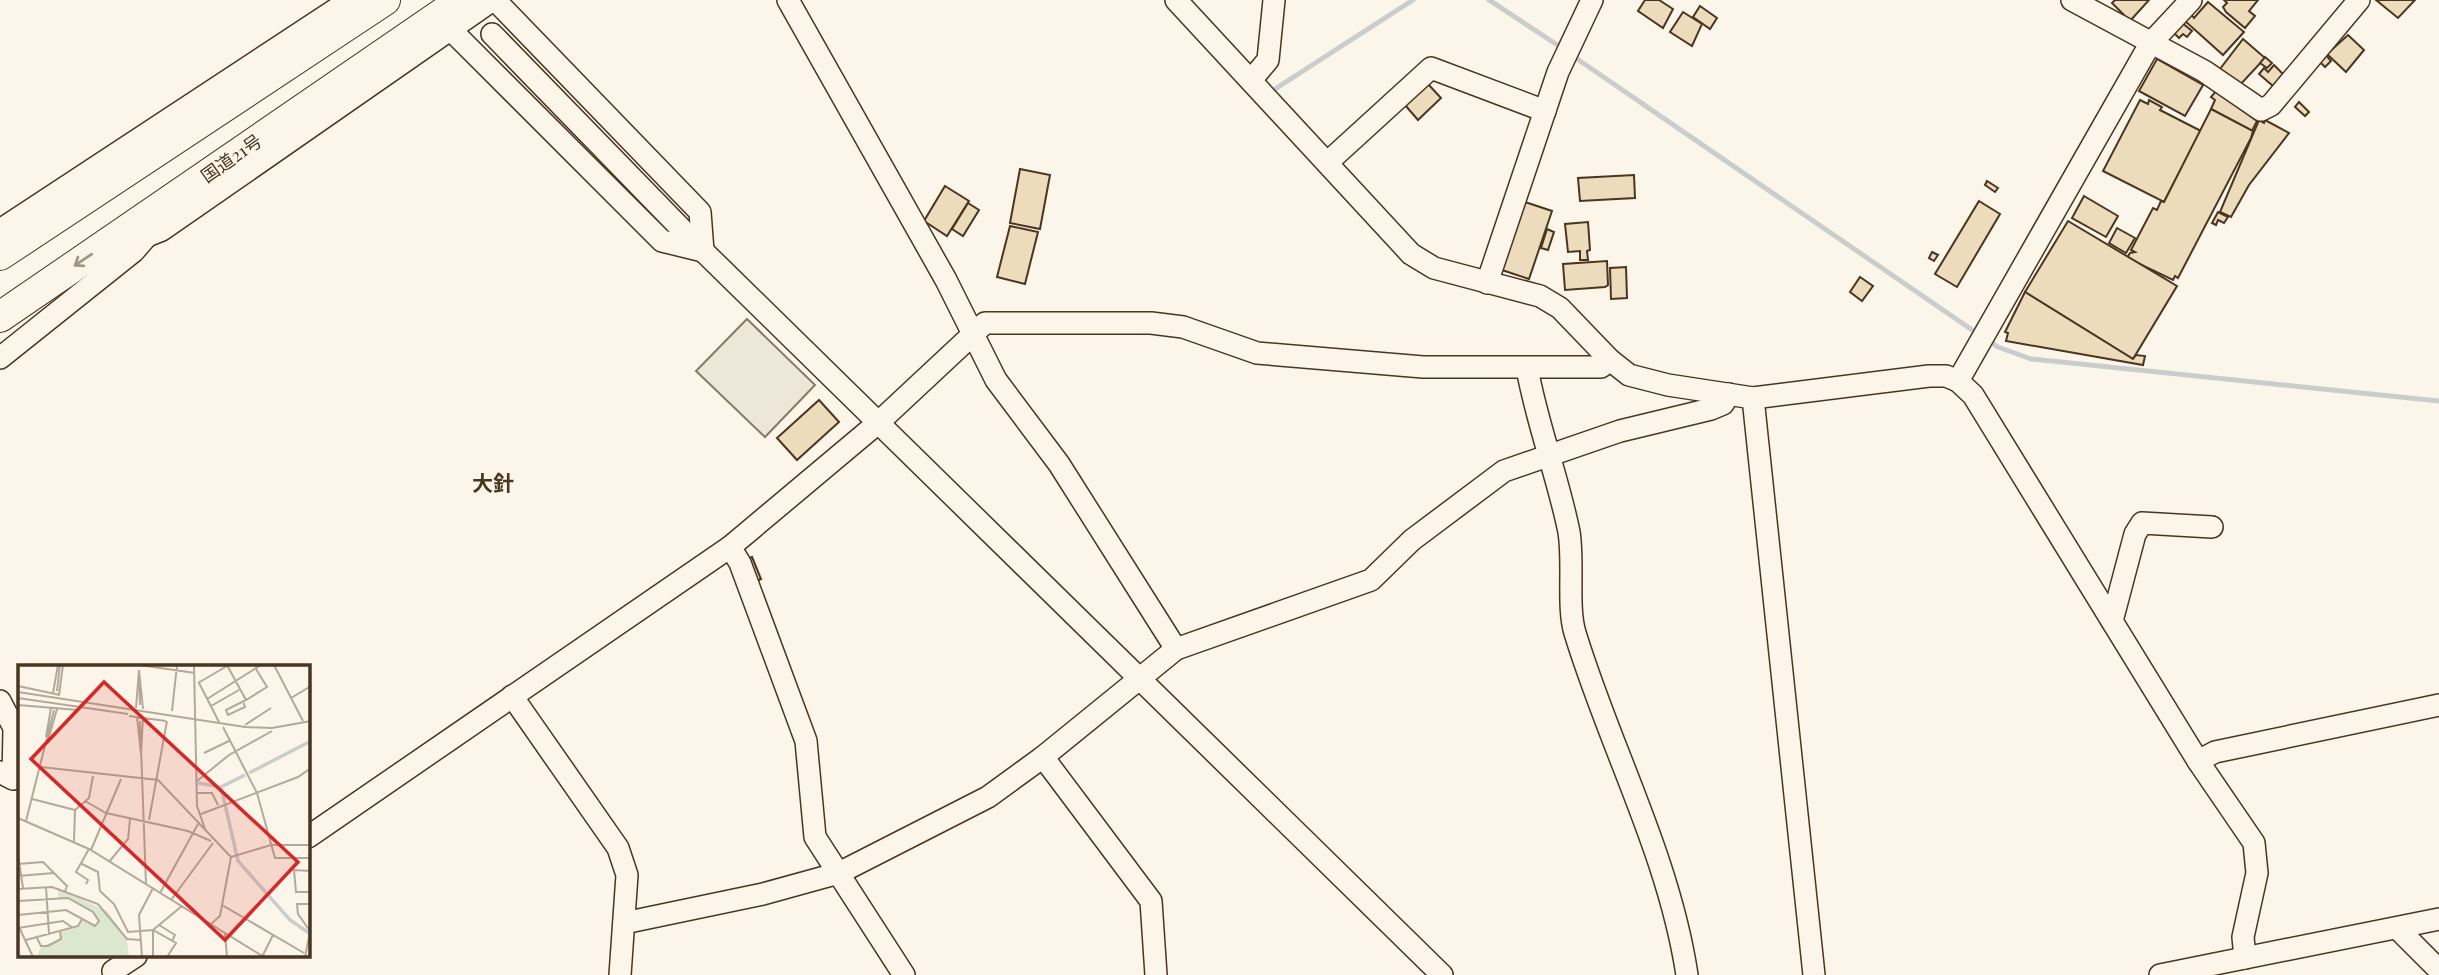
<svg xmlns="http://www.w3.org/2000/svg" width="2439" height="975" viewBox="0 0 2439 975" font-family="'Playfair Display','Noto Sans JP',serif">
  <rect width="100%" height="100%" fill="#fbf6e9"/>
  <!-- parking -->
  <path fill="#ede7d9" stroke="#887966" stroke-width="2" d="M747,319L815,385L765,437L696,371Z"/>
  <g fill="none" stroke-linecap="round" stroke-linejoin="round">
    <!-- stream -->
    <g stroke="#c9cecd" stroke-width="5">
      <path d="M1489,0L1562,48"/>
      <path d="M1570,54L1978,334"/>
      <path d="M1275,89L1413,0"/>
      <path d="M1986,339L1998,347L2031,359L2439,401"/>
    </g>
  </g>
  <!-- building -->
  <g fill="#ecdcbc" stroke="#4a3520" stroke-width="2">
    <path d="M1645,0H1659L1673,9L1663,28L1638,11Z"/>
    <path d="M2115,0H2149L2130,21L2112,3Z"/>
    <path d="M2224,0H2258L2249,11L2255,16L2245,28L2226,12L2223,7L2227,3Z"/>
    <path d="M2376,0H2415L2398,18Z"/>
    <path d="M2208,2L2244,32L2223,55L2185,21L2191,14L2194,18Z"/>
    <path d="M1700,6L1717,18L1710,29L1693,17Z"/>
    <path d="M1683,12L1702,24L1692,46L1670,32Z"/>
    <path d="M2181,22L2192,31L2187,37L2183,34L2179,38L2173,32Z"/>
    <path d="M2348,35L2364,50L2346,72L2327,54Z"/>
    <path d="M2243,39L2265,58L2240,85L2220,69Z"/>
    <path d="M2326,55L2331,61L2325,67L2319,61Z"/>
    <path d="M2265,57L2272,63L2267,68L2260,63Z"/>
    <path d="M2157,59L2203,85L2185,116L2139,91Z"/>
    <path d="M2274,65L2283,74L2273,86L2259,74L2264,68L2268,72Z"/>
    <path d="M1428,84L1441,98L1418,120L1405,105Z"/>
    <path d="M2216,91L2257,121L2252,131L2211,109L2215,100L2211,97Z"/>
    <path d="M2140,100L2148,104L2149,100L2162,107L2160,110L2201,131L2164,202L2103,171Z"/>
    <path d="M2299,102L2309,112L2305,116L2295,107Z"/>
    <path d="M2211,109L2253,131L2251,138L2178,278L2175,276L2173,280L2127,258L2130,253L2135,252L2131,250L2153,208L2157,210L2161,201L2164,202Z"/>
    <path d="M2259,120L2264,123L2265,120L2289,133L2249,185L2231,217L2220,212Z"/>
    <path d="M1020,169L1050,175L1040,229L1010,223Z"/>
    <path d="M1634,175L1635,198L1580,201L1578,178Z"/>
    <path d="M1987,181L1998,188L1995,192L1985,185Z"/>
    <path d="M945,186L969,201L947,236L924,221Z"/>
    <path d="M2084,196L2118,216L2106,237L2072,218Z"/>
    <path d="M1979,201L2000,214L1957,287L1935,274Z"/>
    <path d="M1525,202L1552,211L1529,279L1502,270Z"/>
    <path d="M968,203L979,210L963,236L952,229Z"/>
    <path d="M2218,212L2228,217L2224,223L2218,220L2216,225L2212,223Z"/>
    <path d="M2068,221L2177,286L2133,359L2025,292Z"/>
    <path d="M1588,222L1590,250L1587,251L1588,260H1580V251L1568,252L1565,224Z"/>
    <path d="M1010,226L1038,232L1025,284L997,277Z"/>
    <path d="M2117,228L2135,238L2126,253L2109,243Z"/>
    <path d="M1547,229L1554,232L1548,250L1541,248Z"/>
    <path d="M1932,252L1938,255L1934,261L1929,258Z"/>
    <path d="M1607,261L1608,285L1605,287L1565,290L1563,264Z"/>
    <path d="M1626,267L1627,298L1611,299L1610,268Z"/>
    <path d="M1860,277L1873,286L1862,301L1850,292Z"/>
    <path d="M2025,292L2133,359L2136,355L2145,356L2143,365L2006,341L2008,333L2005,332Z"/>
    <path d="M819,400L839,422L797,460L777,438Z"/>
    <path d="M752,557L761,579L755,582L746,560Z"/>
  </g>
  <g fill="none" stroke-linecap="round" stroke-linejoin="round">
    <!-- minor casing -->
    <g stroke="#4a3520" stroke-width="24">
      <g id="minor">
        <path d="M788,0L946,280L996,380L1059,464L1176,649"/>
        <path d="M1176,0L1411,254L1434,268L1540,296L1560,308L1610,360L1629,375L1668,385L1753,398L1929,376H1946L1958,381"/>
        <path d="M2072,0L2204,71L2261,110L2271,105L2359,0"/>
        <path d="M2191,0L2150,44L1958,381L1973,395L2198,761L2254,843L2257,873L2243,937L2245,958"/>
        <path d="M451,30L662,241L703,251L700,212L495,0"/>
        <path d="M492,34L703,251L1442,975"/>
        <path d="M1252,79L1268,60L1274,0"/>
        <path d="M1328,162L1431,68L1545,111"/>
        <path d="M129,228L147,236L162,230L493,0"/>
        <path d="M0,230L350,0"/>
        <path d="M1487,283L1558,72L1592,0"/>
        <path d="M0,358L134,251L147,236"/>
        <path d="M1527,368C1537,424 1558,477 1569,532C1574,563 1567,607 1575,633C1610,748 1669,855 1687,975"/>
        <path d="M1753,398L1814,975"/>
        <path d="M730,547L740,563L806,741L815,837L904,975"/>
        <path d="M2112,621L2135,534L2142,523L2212,527"/>
        <path d="M512,696L618,848L627,875L620,975"/>
        <path d="M0,701L14,728L13,779L0,772"/>
        <path d="M1043,757L1151,901L1156,975"/>
        <path d="M2198,761L2215,752L2439,705"/>
        <path d="M308,837L730,547L879,422L985,323H1151L1183,327L1257,353L1423,367H1601L1610,360"/>
        <path d="M624,923L763,894L839,873L988,797L1043,757L1176,649L1371,580L1412,540L1504,471L1620,431L1711,409L1723,404L1729,394"/>
        <path d="M2397,928L2439,970"/>
        <path d="M113,971L136,956"/>
        <path d="M2160,975L2439,919"/>
      </g>
    </g>
    <!-- highway casing -->
    <g stroke="#4a3520" stroke-width="32">
      <g id="highway">
        <path d="M0,255L385,0"/>
        <path d="M0,317L462,0"/>
      </g>
    </g>
    <!-- minor -->
    <use href="#minor" stroke="#fbf6e9" stroke-width="21"/>
    <!-- highway -->
    <use href="#highway" stroke="#fbf6e9" stroke-width="30"/>
  </g>
  <!-- one-way arrows -->
  <defs><path id="oneway-shaft" d="M-6 0H5M1.5-3L5.5 0L1.5 3" fill="none" stroke-width="1.6" stroke-linecap="round" stroke-linejoin="round" transform="scale(1.75)"/></defs>
  <use stroke="#a29684" href="#oneway-shaft" transform="translate(83 260) rotate(146)"/>
  <g text-anchor="middle" dominant-baseline="central" stroke-width="5" stroke-linejoin="round" paint-order="stroke">
    <!-- street labels -->
    <g font-size="18" fill="#4a3520" stroke="#fbf6e9">
      <text transform="translate(231 158) rotate(-35)">国道21号</text>
    </g>
    <!-- quarter labels -->
    <g font-size="21" font-weight="bold" fill="#4a3520" stroke="#fbf6e9">
      <text x="493" y="482">大針</text>
    </g>
  </g>
  <!-- overview -->
  <g transform="translate(18 665)">
    <rect width="292" height="292" fill="#fbf6e9"/>
    <path d="M40,223L90,247L109,274L111,292H19L23,281L43,274L42,267L60,261L64,254L77,261L80,256L75,247L50,233H40Z" fill="#dce7d0"/>
    <path fill="none" stroke="#c9cecd" stroke-width="3.5" d="M231,108L293,76M180,118L203,122L227,110M203,122L220,196L272,255L291,268"/>
    <path fill="none" stroke="#b4a999" stroke-width="2" d="M121,0L177,8M176,0L179,141L187,164M209,0L228,35L249,22L238,4M256,0L285,56M121,11L122,40M180,18L209,1M181,18L201,57M0,21L42,30M39,26L42,0M0,27L227,62L254,63L293,56M35,28L40,0M41,30L45,0M0,33L110,49M273,33L293,21M189,34L243,0M225,36L227,42L210,50L208,45L228,35M0,40L60,45M193,41L221,25M118,43L121,5L125,44M154,46L159,0M111,51L148,56M119,52L123,89L125,53M122,56L128,219M227,60L253,43M205,62L239,128L257,193H293M28,72L33,43M29,79L39,44M186,88L211,76M23,102L140,115L213,192M179,116L211,90L254,66M179,128H194L200,140M14,134L57,145M67,136L88,148L170,166L193,176M183,149L280,112L293,103M0,153L71,184L246,292M131,155L149,56M8,156L36,45M56,176L57,145L71,133L75,111M73,185L103,114M0,190L5,223M91,197L110,174L112,154M62,198L80,207L82,226L96,239L110,267L135,265L158,278L149,292M0,199L25,197L49,221L47,226M293,206L276,205L278,227H293M0,211L36,208M68,219L70,215L58,207L71,184M28,222L31,269M0,224L34,222L80,239L109,274L122,275M142,228L180,159M153,235L195,178M0,236L50,233L75,247L81,256L77,261L48,245L0,250M204,240L286,288M193,259L202,251L213,192L253,180H293M141,260L157,270L154,276M1,262L15,292M0,263L45,256L55,263M292,266L280,249L279,239H293M207,269L209,292M18,271L23,281H30L43,274L42,267M8,275L60,261L64,254M124,292L121,250L135,223M135,292V265L164,241M244,292L255,270M287,292L292,267"/>
    <path fill="#d62828" fill-opacity="0.15" stroke="#d62828" stroke-width="3.5" d="M86,17L280,197L207,275L13,94Z"/>
    <rect width="292" height="292" fill="none" stroke="#4a3520" stroke-width="3.5"/>
  </g>
</svg>
